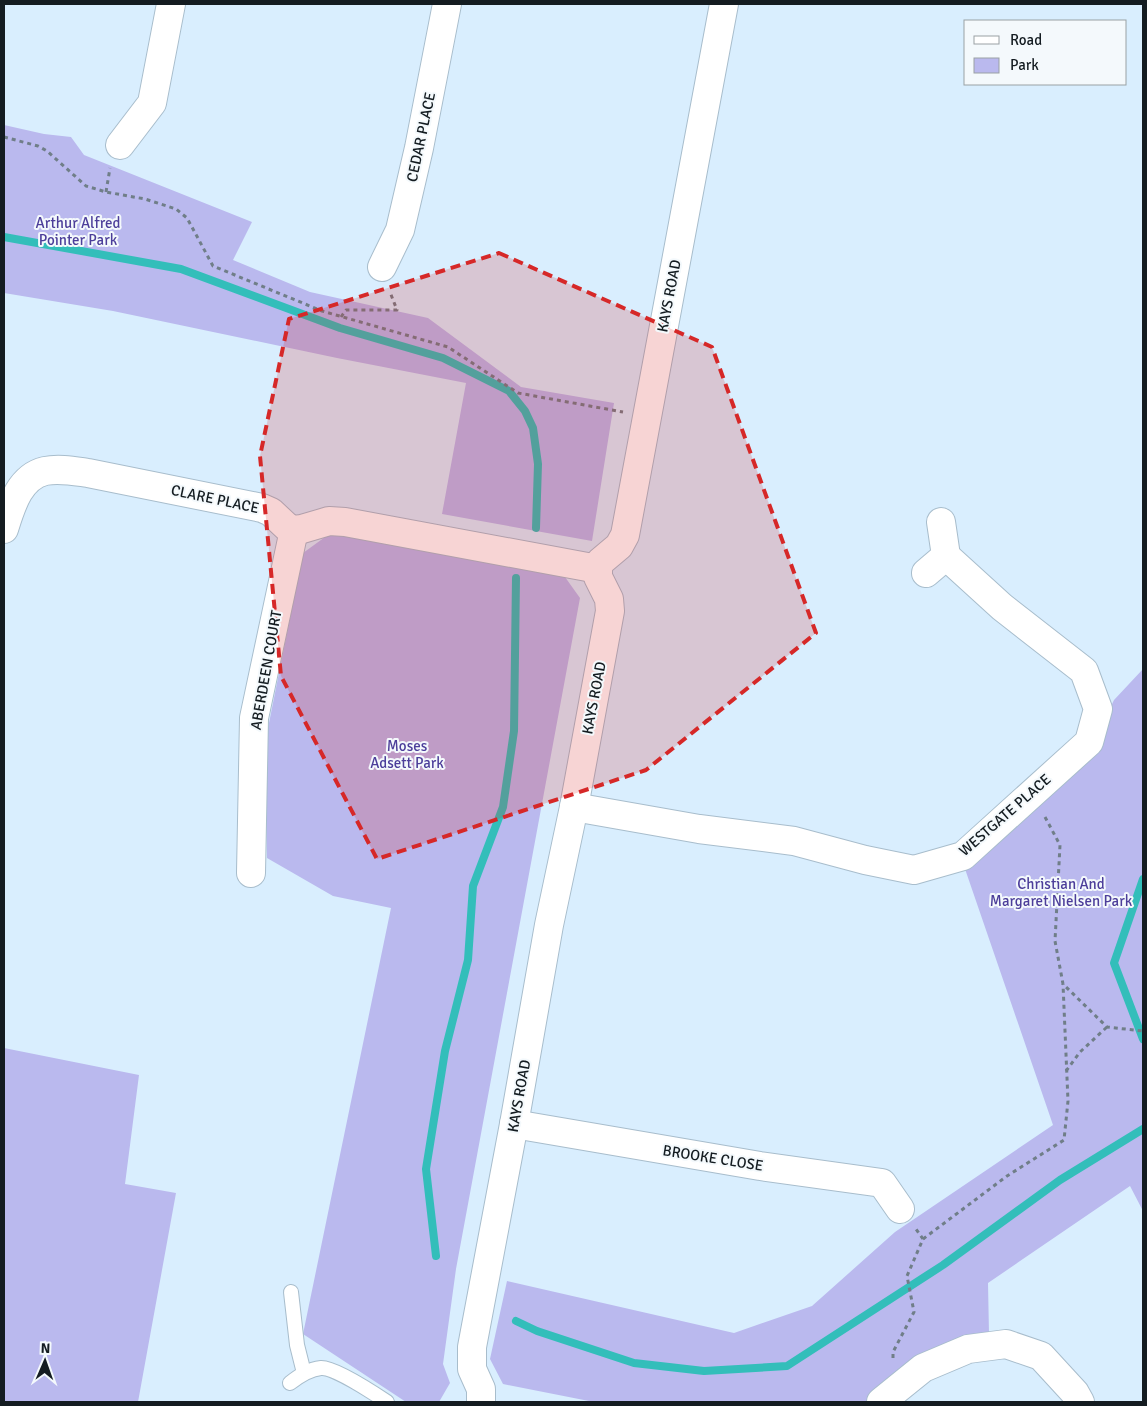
<svg xmlns="http://www.w3.org/2000/svg" width="1147" height="1406" viewBox="0 0 1147 1406" font-family="Signika,sans-serif">
  <rect width="100%" height="100%" fill="#d9eefe"/>
  <!-- green -->
  <g fill="#bab9ee">
    <path d="M4,125L44,134L71,137L84,155L252,222L233,260L310,292L428,318L521,387L614,403L592,541L442,514L466,383L337,358L113,311L4,293Z"/>
    <path d="M332,532L560,570L580,598L456,1269L443,1364L450,1383L439,1402H406L303,1334L391,908L333,896L267,858L265,743L303,553Z"/>
    <path d="M1143,669V1211L1130,1186L988,1283L989,1334L914,1361L865,1402H594L503,1384L490,1359L507,1281L734,1333L812,1306L895,1232L1053,1125L964,866L1082,765L1114,700Z"/>
    <path d="M4,1048L139,1075L125,1184L176,1193L138,1402H4Z"/>
  </g>
  <g fill="none" stroke-linecap="round" stroke-linejoin="round">
    <!-- stream -->
    <g stroke="#33beba" stroke-width="8">
      <path d="M4,237L181,269L340,328L443,358L509,391L525,411L533,428L538,464L536,528"/>
      <path d="M1143,879L1114,963L1143,1039"/>
      <path d="M436,1256L426,1169L445,1051L468,960L473,886L503,807L514,731L516,578"/>
      <path d="M516,1321L537,1331L634,1363L704,1371L787,1366L943,1265L1060,1180L1143,1129"/>
    </g>
    <!-- lane casing -->
    <g stroke="#a8bdcc" stroke-width="16">
      <g id="lane">
        <path d="M291,1292L297,1345L304,1373"/>
        <path d="M290,1383C299,1376 309,1369 321,1368C334,1367 375,1394 387,1402"/>
      </g>
    </g>
    <!-- street casing -->
    <g stroke="#a8bdcc" stroke-width="30">
      <g id="street">
        <path d="M120,145L152,103L171,4"/>
        <path d="M382,267L400,230L419,148L447,4"/>
        <path d="M4,529C11,507 19,477 45,471C59,468 74,471 88,473L262,508L271,512L287,527L294,530L302,529L329,521L345,522L598,569"/>
        <path d="M926,573L946,556L941,522"/>
        <path d="M574,807L699,829L794,841L865,860L914,870L963,856L1089,742L1098,709L1084,671L1002,607L946,556"/>
        <path d="M251,873L254,718L294,530"/>
        <path d="M514,1124L760,1166L882,1183L900,1209"/>
        <path d="M481,1402V1389L472,1369V1347L514,1124L549,925L574,807L610,611L609,599L598,577V569L600,562L619,546L625,535L724,4"/>
        <path d="M881,1402L923,1368L968,1349L1006,1344L1041,1356L1075,1393L1080,1402"/>
      </g>
    </g>
    <!-- path -->
    <g stroke="#707e88" stroke-width="3" stroke-dasharray="4 4" stroke-linecap="butt">
      <path d="M4,137L38,146L47,151L86,186L106,192L145,199L176,209L187,218L213,266L322,311L448,347L518,393L623,412"/>
      <path d="M106,192L110,168"/>
      <path d="M341,317L346,310H397L390,292"/>
      <path d="M1045,817L1060,845L1055,941L1063,984L1107,1027L1143,1031"/>
      <path d="M1066,1071L1080,1052L1107,1027"/>
      <path d="M923,1239L1007,1176L1064,1140L1068,1101L1063,984"/>
      <path d="M893,1358V1352L914,1312L907,1276L923,1239L916,1229"/>
    </g>
    <!-- lane -->
    <use href="#lane" stroke="#fff" stroke-width="14"/>
    <!-- street -->
    <use href="#street" stroke="#fff" stroke-width="28"/>
  </g>
  <!-- marked area -->
  <path fill="#d62828" fill-opacity="0.2" stroke="#d62828" stroke-width="4" stroke-dasharray="10 6" stroke-linejoin="round" d="M499,253L712,347L816,633L646,770L377,859L281,676L260,456L289,319Z"/>
  <g text-anchor="middle" dominant-baseline="central" stroke-width="4" stroke-linejoin="round" paint-order="stroke">
    <!-- street labels -->
    <g font-size="15" fill="#141c21" stroke="#f4f9fc">
      <text transform="translate(421 137) rotate(-78)">CEDAR PLACE</text>
      <text transform="translate(669 296) rotate(-79)">KAYS ROAD</text>
      <text transform="translate(215 499) rotate(12)">CLARE PLACE</text>
      <text transform="translate(266 670) rotate(-80)">ABERDEEN COURT</text>
      <text transform="translate(594 698) rotate(-79)">KAYS ROAD</text>
      <text transform="translate(1005 815) rotate(-41)">WESTGATE PLACE</text>
      <text transform="translate(519 1096) rotate(-80)">KAYS ROAD</text>
      <text transform="translate(713 1158) rotate(9)">BROOKE CLOSE</text>
    </g>
    <!-- park labels -->
    <g font-size="15" fill="#4c3e9a" stroke="#f4f9fc">
      <text x="78" y="223">Arthur Alfred<tspan x="78" dy="17">Pointer Park</tspan></text>
      <text x="407" y="746">Moses<tspan x="407" dy="17">Adsett Park</tspan></text>
      <text x="1061" y="884">Christian And<tspan x="1061" dy="17">Margaret Nielsen Park</tspan></text>
    </g>
  </g>
  <!-- border -->
  <rect width="1147" height="1406" fill="none" stroke="#141c21" stroke-width="10"/>
  <!-- legend -->
  <rect x="964" y="20" width="162" height="65" fill="#f4f9fc" stroke="#9aa1a4"/>
  <rect x="974" y="36" width="25" height="8" fill="#ffffff" stroke="#9aa1a4"/>
  <text x="1010" y="45" font-size="15" fill="#141c21">Road</text>
  <rect x="974" y="58" width="25" height="15" fill="#bab9ee" stroke="#9aa1a4"/>
  <text x="1010" y="70" font-size="15" fill="#141c21">Park</text>
  <!-- north arrow -->
  <g transform="translate(45 1361) rotate(2)" stroke="#f4f9fc" stroke-width="4" paint-order="stroke">
  <path d="M0-4L9 19L0 12L-9 19Z" fill="#141c21"/>
  <text y="-8" font-size="14" font-weight="bold" text-anchor="middle" fill="#141c21">N</text>
  </g>
</svg>
